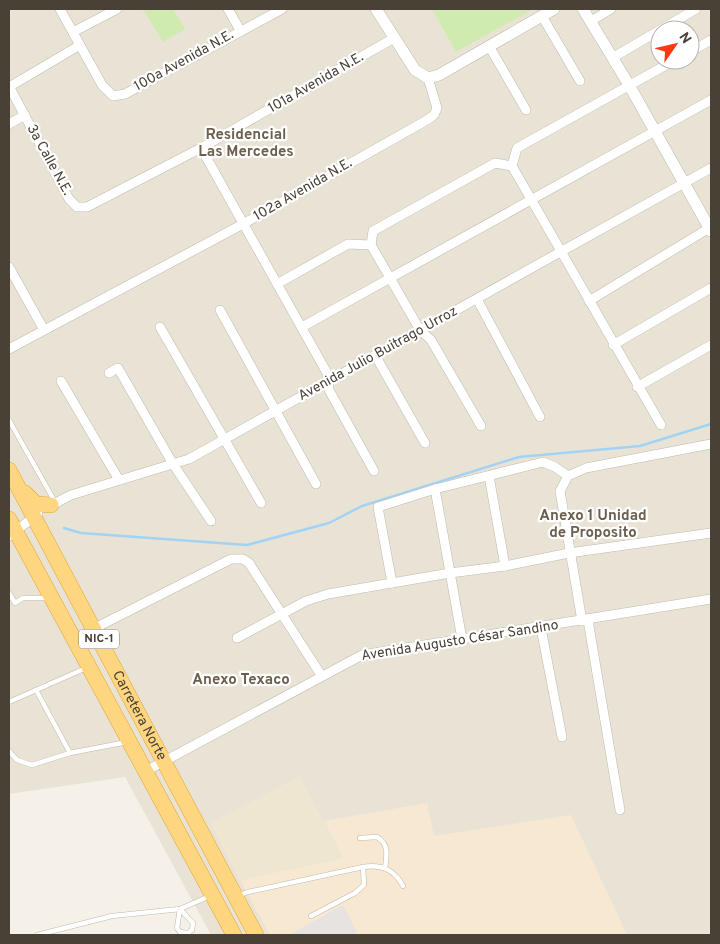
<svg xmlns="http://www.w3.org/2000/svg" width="720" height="944" viewBox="0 0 720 944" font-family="Overpass,sans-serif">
  <rect width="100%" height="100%" fill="#f5f1e8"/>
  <!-- residential -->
  <path fill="#e9e3d6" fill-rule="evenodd" d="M9,9H711V935H211L125,777L9,794ZM660,30H690V60H660Z"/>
  <!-- commercial -->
  <path fill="#f7e8d2" d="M427,803L434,836L571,815L627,935H270L240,880L343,858L324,821Z"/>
  <!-- education -->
  <path fill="#eee6d1" d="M300,776L343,858L240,880L210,823Z"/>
  <!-- green -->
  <g fill="#d0ebaf">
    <path d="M143,9H173L185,29L163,42Z"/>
    <path d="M432,9H533L456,52Z"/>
  </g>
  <!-- parking -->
  <path fill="#e6e3e0" d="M343,905L357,932L351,935H289Z"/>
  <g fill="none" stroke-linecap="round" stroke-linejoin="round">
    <!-- stream -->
    <path stroke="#a2d3f4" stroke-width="2.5" d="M64,528L81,533L247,545L329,523L362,506L519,457L640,446L711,424"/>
    <!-- service casing -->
    <g stroke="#c1b9aa" stroke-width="5.5">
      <g id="service">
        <path d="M9,420L55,502"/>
        <path d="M9,593L15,603L23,598H48"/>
        <path d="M36,690L70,753"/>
        <path d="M9,702L86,668"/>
        <path d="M9,751L17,760L32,765L70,753L127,742"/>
        <path d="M360,838L377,837C389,844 387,855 385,868"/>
        <path d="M363,867C381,864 394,869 403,886"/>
        <path d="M237,896L248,892L363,867L364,885L355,893L311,916"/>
        <path d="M180,909L193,923L192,930L188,933L180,932L177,928Z"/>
        <path d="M37,935L112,916L180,909L210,896"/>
      </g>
    </g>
    <!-- minor casing -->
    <g stroke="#c1b9aa" stroke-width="10">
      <g id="minor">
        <path d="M60,9L102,85L113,96L125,94L282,9"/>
        <path d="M228,9L240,30"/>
        <path d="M542,16L580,81"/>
        <path d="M591,21L611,9"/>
        <path d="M73,32L117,9"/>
        <path d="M489,46L526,110"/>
        <path d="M690,52L711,40"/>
        <path d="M612,58L696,9"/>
        <path d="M9,86L69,199L77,207H87L201,148L394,38"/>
        <path d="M9,87L80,45"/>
        <path d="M9,124L25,115"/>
        <path d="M201,148L327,373L329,390L374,471"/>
        <path d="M512,166L661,425"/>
        <path d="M371,245L420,330L431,340L481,426"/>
        <path d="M9,267L44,330"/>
        <path d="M277,284L348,244L371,245L373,231L495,163L512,166L517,148L675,60"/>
        <path d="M477,299L540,417"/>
        <path d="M589,301L711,227"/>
        <path d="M220,310L316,484"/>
        <path d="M160,327L261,503"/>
        <path d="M302,327L711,100"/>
        <path d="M613,345L711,288"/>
        <path d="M9,349L243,224L427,120L434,115L437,108L428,78"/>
        <path d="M375,355L425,443"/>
        <path d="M109,373L118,368L173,464L211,521"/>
        <path d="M61,381L119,480"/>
        <path d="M637,387L711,345"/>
        <path d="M489,476L505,566"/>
        <path d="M435,489L462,639"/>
        <path d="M48,507L71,495L189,459L711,168"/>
        <path d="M9,536L38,514"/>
        <path d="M392,583L378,507L435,489L543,462L555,467L568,476"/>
        <path d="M588,620L620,810"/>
        <path d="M582,621L560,491L568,476L586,468L711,444"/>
        <path d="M541,628L562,737"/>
        <path d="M93,629L231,559H243L249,563L321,675"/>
        <path d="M237,638L306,601L328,594L450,573L505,566L569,553L711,533"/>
        <path d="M146,771L362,655L711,599"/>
      </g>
    </g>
    <!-- tertiary casing -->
    <g stroke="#c1b9aa" stroke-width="12">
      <g id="tertiary">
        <path d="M376,9L415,70L428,78L439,75L554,9"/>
        <path d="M583,9L629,85L711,231"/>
      </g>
    </g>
    <!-- trunk casing -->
    <g stroke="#e5a232" stroke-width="16">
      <g id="trunk">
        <path id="s1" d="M9,470L256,935"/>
        <path d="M25,493L36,504L51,505"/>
        <path d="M9,519L234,935"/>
      </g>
    </g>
    <!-- service -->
    <use href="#service" stroke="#fff" stroke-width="4.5"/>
    <!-- minor -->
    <use href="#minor" stroke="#fff" stroke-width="9"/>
    <!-- tertiary -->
    <use href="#tertiary" stroke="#fff" stroke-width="11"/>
    <!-- trunk -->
    <use href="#trunk" stroke="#ffd680" stroke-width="15"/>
  </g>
  <g text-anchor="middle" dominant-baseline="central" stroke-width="4.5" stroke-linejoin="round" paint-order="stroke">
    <!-- shield labels -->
    <rect fill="#fff" stroke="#807a72" stroke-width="1" x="79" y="629.5" width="40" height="19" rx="4"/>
    <g font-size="12" font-weight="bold" fill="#494136">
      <text x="99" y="639">NIC-1</text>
    </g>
    <!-- street labels -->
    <g font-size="14" fill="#494136" stroke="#fff">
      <text transform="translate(184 61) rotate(-29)">100a Avenida N.E.</text>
      <text transform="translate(316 83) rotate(-30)">101a Avenida N.E.</text>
      <text transform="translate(49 160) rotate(61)">3a Calle N.E.</text>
      <text transform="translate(303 190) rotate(-30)">102a Avenida N.E.</text>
      <text transform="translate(378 354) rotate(-29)">Avenida Julio Buitrago Urroz</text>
      <text transform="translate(460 641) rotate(-9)">Avenida Augusto César Sandino</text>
      <text stroke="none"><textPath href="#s1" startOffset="278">Carretera Norte</textPath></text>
    </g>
    <!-- neighbourhood labels -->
    <g font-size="15" font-weight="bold" fill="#6c5f4d" stroke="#fff">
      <text x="246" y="135">Residencial<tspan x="246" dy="17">Las Mercedes</tspan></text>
      <text x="593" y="516">Anexo 1 Unidad<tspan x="593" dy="17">de Proposito</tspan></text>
      <text x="241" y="680">Anexo Texaco</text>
    </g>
  </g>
  <!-- border -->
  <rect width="720" height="944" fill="none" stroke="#494136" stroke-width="20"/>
  <!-- north arrow -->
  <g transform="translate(675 45) rotate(56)"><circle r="24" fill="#ffffff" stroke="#b6b3af"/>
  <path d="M0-4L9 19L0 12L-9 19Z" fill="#ff3715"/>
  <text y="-8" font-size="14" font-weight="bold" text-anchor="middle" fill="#494136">N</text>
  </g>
</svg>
